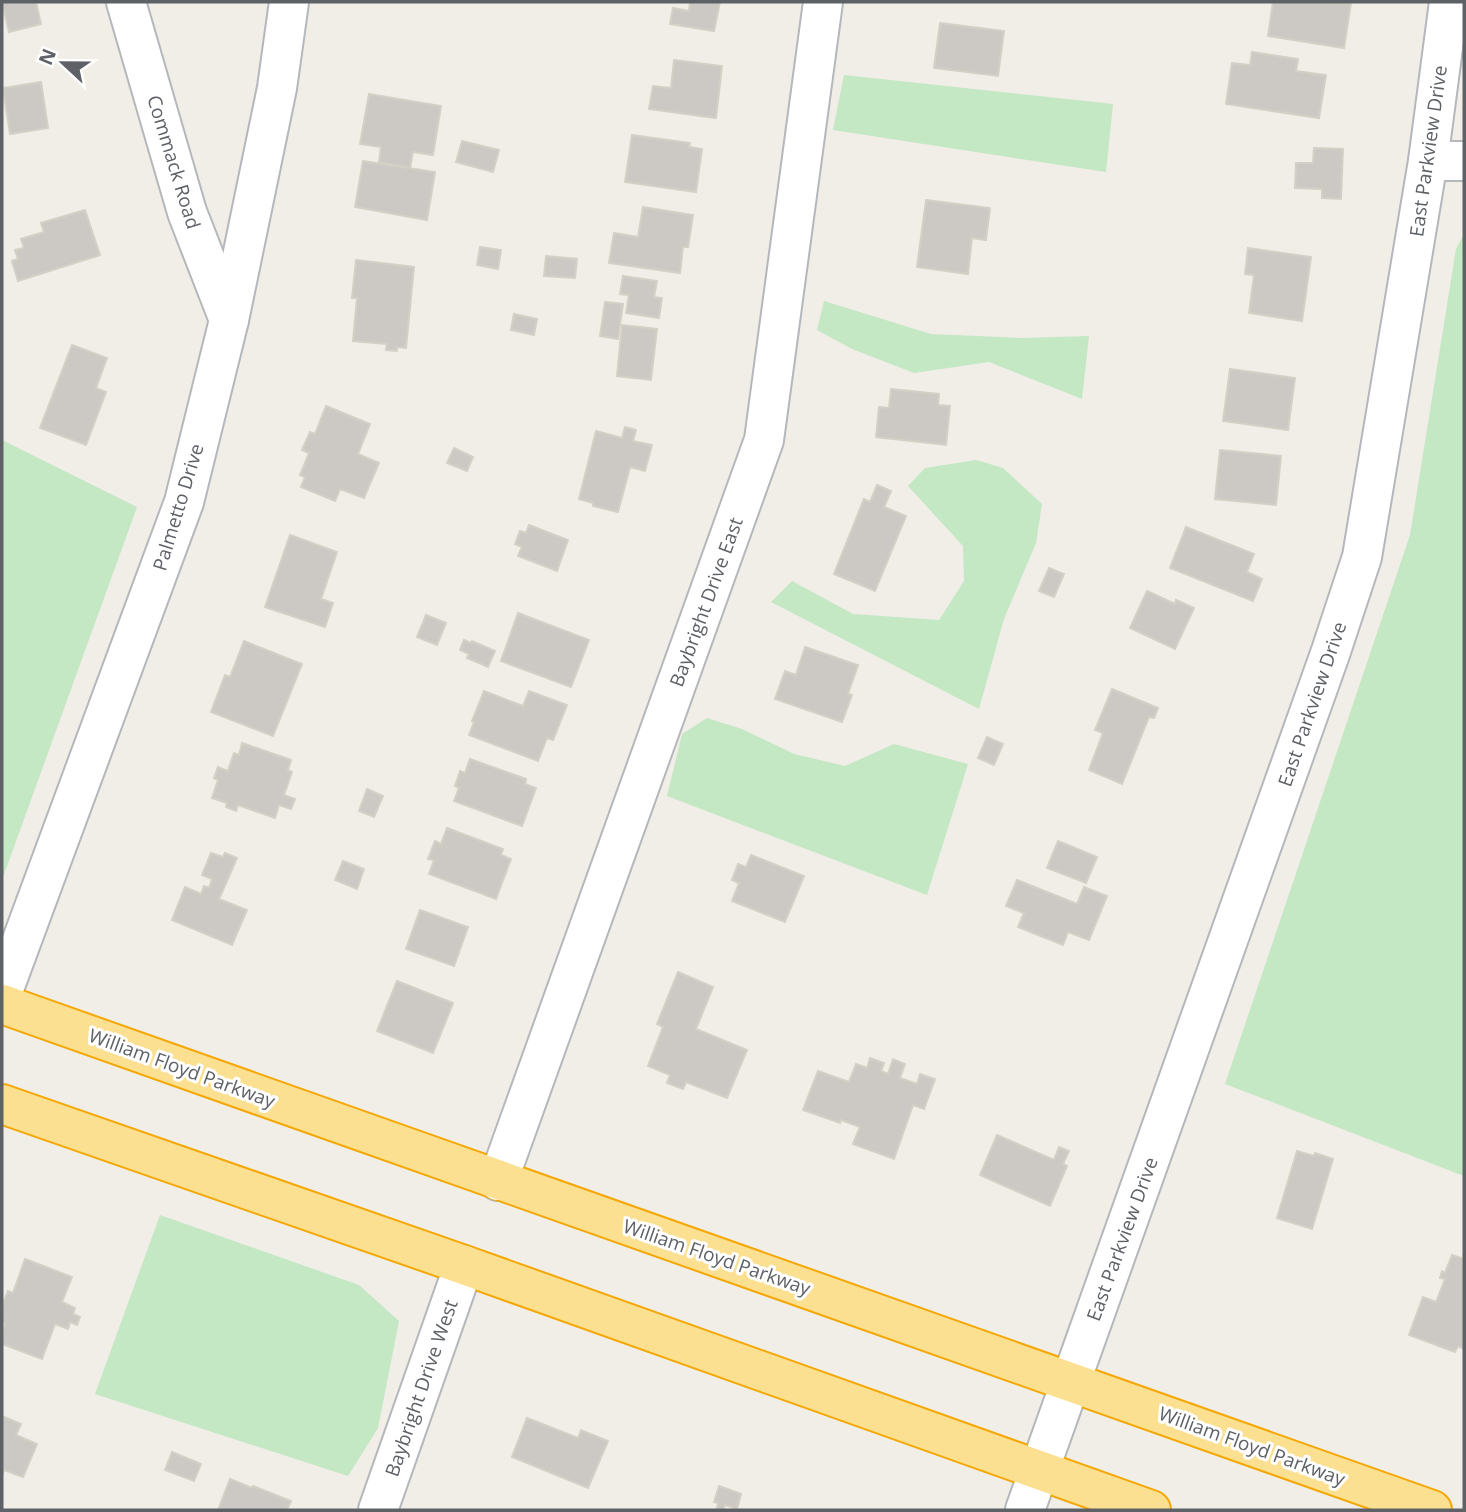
<svg xmlns="http://www.w3.org/2000/svg" width="1466" height="1512" viewBox="0 0 1466 1512" font-family="'Open Sans',sans-serif">
  <rect width="100%" height="100%" fill="#f0eee7"/>
  <!-- green -->
  <g fill="#c4e7c4">
    <path d="M844,75L1113,104L1106,172L833,130Z"/>
    <path d="M1464,234V1176L1225,1084L1410,535L1456,249Z"/>
    <path d="M824,301L931,334L1023,338L1089,336L1082,399L989,362L914,373L852,349L817,330Z"/>
    <path d="M2,440L137,507L2,880Z"/>
    <path d="M976,460L1003,468L1042,504L1036,543L1004,619L979,709L771,602L792,581L853,614L939,620L964,581L963,546L908,486L925,468Z"/>
    <path d="M707,718L742,729L794,754L845,766L894,744L968,764L927,895L667,796L682,734Z"/>
    <path d="M160,1215L359,1285L399,1321L378,1428L348,1476L95,1394Z"/>
  </g>
  <!-- building -->
  <g fill="#ccc9c4" stroke="#d5d0c5" stroke-width="2">
    <path d="M2,2H36L41,24L9,32Z"/>
    <path d="M690,2H720L714,31L670,24L673,8L689,11Z"/>
    <path d="M1273,2L1351,3L1344,48L1268,36Z"/>
    <path d="M940,23L1004,31L998,76L934,68Z"/>
    <path d="M1252,52L1298,59L1296,71L1326,75L1319,118L1226,104L1232,63L1250,65Z"/>
    <path d="M674,60L722,66L716,118L649,109L653,86L671,88Z"/>
    <path d="M41,82L48,128L10,134L3,88Z"/>
    <path d="M369,94L441,106L433,155L413,152L410,168L379,162L381,147L360,144Z"/>
    <path d="M632,135L690,143L689,147L702,149L696,192L625,182Z"/>
    <path d="M462,141L499,150L493,172L456,162Z"/>
    <path d="M1314,148L1343,149L1341,199L1322,198V189L1295,188L1296,163H1313Z"/>
    <path d="M363,161L435,172L427,220L355,207Z"/>
    <path d="M926,200L990,208L986,240L972,238L968,274L917,267Z"/>
    <path d="M643,207L693,215L688,247H683L680,273L609,263L614,233L638,237Z"/>
    <path d="M85,210L100,255L18,281L12,261L18,259L15,250L24,248L21,239L44,232L41,223Z"/>
    <path d="M480,247L501,250L498,269L477,265Z"/>
    <path d="M1248,248L1311,257L1302,321L1249,313L1254,275L1245,274Z"/>
    <path d="M546,256L577,259L575,278L544,276Z"/>
    <path d="M356,260L414,267L406,348L397,347V351L386,350L387,344L353,341L357,298H352Z"/>
    <path d="M623,276L657,281L654,297L662,298L659,318L626,313L629,295L620,294Z"/>
    <path d="M605,302L623,304L618,339L600,336Z"/>
    <path d="M514,314L537,319L534,335L511,330Z"/>
    <path d="M622,325L657,329L651,380L617,376Z"/>
    <path d="M72,345L107,358L96,388L106,392L86,445L40,428Z"/>
    <path d="M1230,369L1295,378L1288,430L1223,421Z"/>
    <path d="M891,389L939,394L938,405L950,406L946,445L876,437L879,407L889,408Z"/>
    <path d="M326,406L370,424L358,454L379,463L364,498L340,489L335,501L301,487L305,477L300,475L309,453L302,450L310,432L315,434Z"/>
    <path d="M625,427L636,430L633,441L652,445L645,471L630,467L618,512L593,506V503L579,499L596,431L622,438Z"/>
    <path d="M454,448L473,457L467,471L447,463Z"/>
    <path d="M1220,450L1281,456L1276,505L1215,499Z"/>
    <path d="M877,485L891,491L884,507L906,516L875,591L834,574L864,499L870,502Z"/>
    <path d="M529,525L568,540L557,571L518,556L522,547L515,544L520,531L526,533Z"/>
    <path d="M1186,527L1254,554L1247,572L1262,579L1253,601L1170,568Z"/>
    <path d="M290,535L337,552L321,599L333,603L325,627L265,607Z"/>
    <path d="M1049,568L1064,574L1054,597L1039,591Z"/>
    <path d="M1147,591L1175,604L1176,600L1194,608L1175,649L1130,628Z"/>
    <path d="M518,613L589,640L571,687L501,661Z"/>
    <path d="M426,615L446,623L437,645L417,637Z"/>
    <path d="M464,640L471,643L472,641L495,651L488,667L467,658L469,654L460,650Z"/>
    <path d="M244,641L302,664L273,736L211,712L225,675L230,677Z"/>
    <path d="M805,647L858,665L848,694L852,695L842,722L775,699L785,671L796,675Z"/>
    <path d="M1112,689L1158,708L1154,718L1149,717L1122,784L1089,770L1103,733L1095,730Z"/>
    <path d="M484,691L523,706L529,691L567,705L553,740L547,738L538,761L469,735L474,722L472,721Z"/>
    <path d="M987,737L1003,744L994,765L978,758Z"/>
    <path d="M242,743L291,760L288,770L292,772L284,795L295,799L291,809L279,805L275,818L238,805L236,811L226,807L227,803L212,798L218,780L214,778L218,767L228,771L234,753L239,755Z"/>
    <path d="M470,759L526,779L525,784L536,788L522,826L454,801L459,788L455,786L460,771L465,773Z"/>
    <path d="M367,789L383,796L374,817L359,811Z"/>
    <path d="M447,828L503,849L501,855L511,859L496,899L429,874L434,860L428,859L435,841L441,844Z"/>
    <path d="M1058,841L1097,857L1086,883L1047,868Z"/>
    <path d="M211,853L223,857L225,853L237,858L219,899L247,910L232,945L172,920L185,887L201,894L204,886L209,888L212,879L202,875Z"/>
    <path d="M751,855L804,876L785,922L732,901L739,883L732,880L738,864L746,867Z"/>
    <path d="M343,861L364,869L357,889L335,880Z"/>
    <path d="M1017,880L1077,904L1084,887L1107,896L1089,940L1068,932L1063,945L1018,927L1024,913L1006,906Z"/>
    <path d="M420,910L468,927L454,966L406,949Z"/>
    <path d="M678,972L713,987L696,1029L747,1050L727,1098L686,1082L683,1089L667,1083L670,1075L648,1066L663,1027L657,1024Z"/>
    <path d="M397,981L453,1003L433,1053L377,1031Z"/>
    <path d="M870,1058L884,1063L881,1071L888,1074L893,1059L905,1064L900,1078L917,1084L920,1074L935,1079L924,1109L913,1105L894,1159L853,1144L860,1127L841,1120L840,1123L803,1110L818,1071L849,1082L856,1064L867,1068Z"/>
    <path d="M997,1135L1054,1160L1059,1147L1069,1151L1063,1164L1067,1166L1050,1206L980,1175Z"/>
    <path d="M1297,1151L1314,1156L1315,1153L1333,1159L1312,1229L1277,1218Z"/>
    <path d="M1452,1255L1464,1259V1349L1458,1346L1455,1352L1409,1335L1423,1297L1436,1302L1445,1279L1440,1278L1442,1271L1445,1273Z"/>
    <path d="M25,1259L72,1277L62,1302L75,1308L73,1314L80,1317L77,1325L70,1322L68,1329L55,1324L42,1359L2,1344V1333L5,1324L2,1323V1306L8,1291L13,1293Z"/>
    <path d="M2,1416L21,1424L16,1435L37,1444L23,1477L4,1470L2,1476Z"/>
    <path d="M527,1418L578,1438L581,1430L608,1441L588,1488L512,1457Z"/>
    <path d="M172,1452L201,1464L194,1481L165,1470Z"/>
    <path d="M230,1479L252,1488L253,1486L291,1501L287,1510H218Z"/>
    <path d="M719,1486L741,1494L737,1509L725,1505L723,1510L717,1508L718,1503L714,1502Z"/>
  </g>
  <g fill="none" stroke-linecap="round" stroke-linejoin="round">
    <!-- minor casing -->
    <g stroke="#b4b7bb" stroke-width="42">
      <g id="minor">
        <path d="M126,2L187,212L229,320"/>
        <path d="M1428,161H1464"/>
        <path d="M2,994L184,502L229,320L277,88L289,2"/>
        <path d="M498,1181L764,440L823,2"/>
        <path d="M378,1510L464,1265"/>
        <path d="M1025,1510L1330,654L1362,557L1428,161L1449,2"/>
      </g>
    </g>
    <!-- highway casing -->
    <g stroke="#f4a703" stroke-width="42">
      <g id="highway">
        <path d="M2,1004C478,1174 956,1339 1432,1510"/>
        <path d="M2,1104L464,1265L1151,1510"/>
      </g>
    </g>
    <!-- minor -->
    <use href="#minor" stroke="#fff" stroke-width="38"/>
    <!-- highway -->
    <use href="#highway" stroke="#fce092" stroke-width="38"/>
  </g>
  <g text-anchor="middle" dominant-baseline="central" stroke-width="6" stroke-linejoin="round" paint-order="stroke">
    <!-- street labels -->
    <g font-size="19" fill="#5e6267" stroke="#fff">
      <text transform="translate(1428 151) rotate(-82)">East Parkview Drive</text>
      <text transform="translate(174 162) rotate(73)">Commack Road</text>
      <text transform="translate(178 507) rotate(-73)">Palmetto Drive</text>
      <text transform="translate(706 602) rotate(-70)">Baybright Drive East</text>
      <text transform="translate(1312 704) rotate(-71)">East Parkview Drive</text>
      <text transform="translate(182 1068) rotate(20)">William Floyd Parkway</text>
      <text transform="translate(1122 1239) rotate(-70)">East Parkview Drive</text>
      <text transform="translate(717 1257) rotate(19)">William Floyd Parkway</text>
      <text transform="translate(421 1388) rotate(-71)">Baybright Drive West</text>
      <text transform="translate(1252 1446) rotate(20)">William Floyd Parkway</text>
    </g>
  </g>
  <!-- border -->
  <rect width="1466" height="1512" fill="none" stroke="#5e6267" stroke-width="7"/>
  <!-- north arrow -->
  <g transform="translate(63 63) rotate(292)" stroke="#ffffff" stroke-width="5" paint-order="stroke">
  <path d="M0-5L12 26L0 18L-12 26Z" fill="#5e6267"/>
  <text y="-10" font-size="19" font-weight="bold" text-anchor="middle" fill="#5e6267">N</text>
  </g>
</svg>
